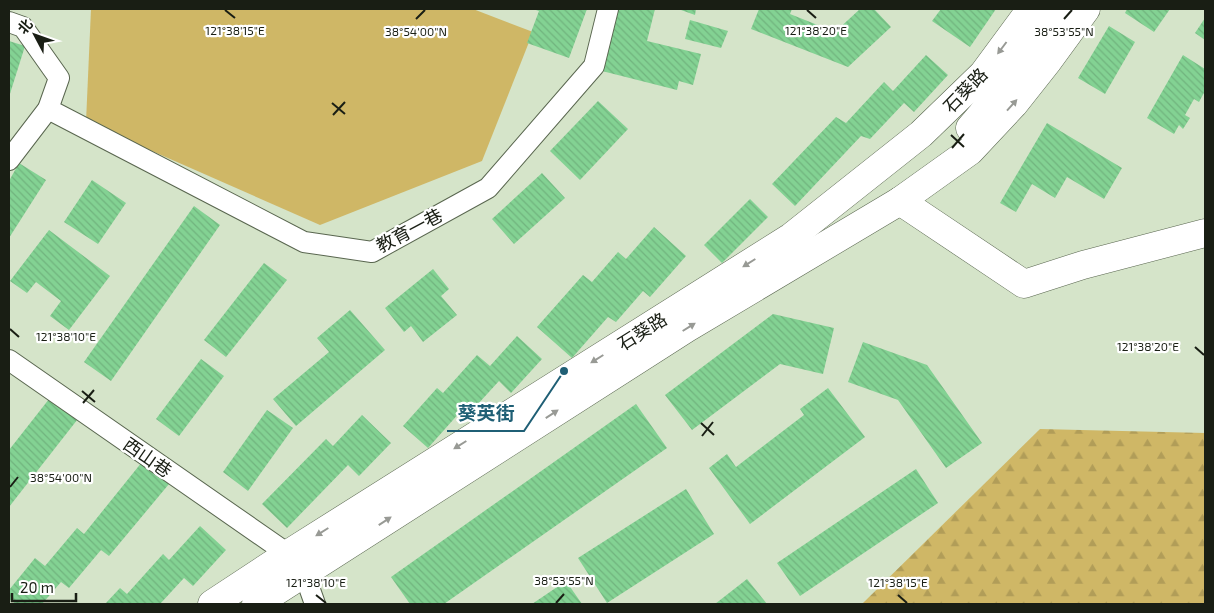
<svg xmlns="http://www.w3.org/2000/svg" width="1214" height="613" viewBox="0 0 1214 613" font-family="'Exo 2','Noto Sans SC',sans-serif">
  <defs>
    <pattern id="forest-firs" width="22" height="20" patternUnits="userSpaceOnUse" patternTransform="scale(1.25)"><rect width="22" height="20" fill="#cfb766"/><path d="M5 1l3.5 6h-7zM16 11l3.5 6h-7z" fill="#b19d58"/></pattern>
    <pattern id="building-back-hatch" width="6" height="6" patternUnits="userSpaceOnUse" patternTransform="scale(1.25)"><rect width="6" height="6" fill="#83d293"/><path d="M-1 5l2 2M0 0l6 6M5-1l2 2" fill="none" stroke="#71b47e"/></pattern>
  </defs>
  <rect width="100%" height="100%" fill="#d5e4c9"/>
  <!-- forest -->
  <path fill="url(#forest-firs)" d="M1040,429L1205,433V604H862Z"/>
  <!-- park -->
  <path fill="#cfb766" d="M91,9H473L533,32L482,161L320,225L86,122Z"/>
  <!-- building -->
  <g fill="url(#building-back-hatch)">
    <path d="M533,9H587L569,58L527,43L539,11Z"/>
    <path d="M618,9H655L647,41L701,54L693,85L679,81L677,90L602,71Z"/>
    <path d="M681,9H696L695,15L681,10Z"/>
    <path d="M759,9H792L790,14L835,32L860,9H874L891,27L848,67L751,29Z"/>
    <path d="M941,9H996L970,47L932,21Z"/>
    <path d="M1127,9H1170L1154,32L1125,13Z"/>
    <path d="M1205,18V40L1195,33Z"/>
    <path d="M690,20L728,31L721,48L685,39Z"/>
    <path d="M1109,26L1135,42L1105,94L1078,78Z"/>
    <path d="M9,41L25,46L9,97Z"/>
    <path d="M926,55L948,75L914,112L904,103L870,139L861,136L795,206L772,184L836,117L846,123L884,82L893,91Z"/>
    <path d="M1183,55L1205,69V91L1199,102L1194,99L1185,115L1190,118L1183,129L1179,125L1174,134L1147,118Z"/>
    <path d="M598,101L628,129L580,180L550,151Z"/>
    <path d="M1047,123L1122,168L1104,199L1067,177L1055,198L1032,184L1016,212L1000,203Z"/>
    <path d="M19,163L46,180L9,238V181Z"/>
    <path d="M542,173L565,198L514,244L492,219Z"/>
    <path d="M92,180L126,203L98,244L64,222Z"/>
    <path d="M750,199L768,217L722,263L704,245Z"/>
    <path d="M194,206L220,225L111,381L84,362Z"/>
    <path d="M654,227L686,256L650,297L643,291L616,322L608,317L572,358L537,327L583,275L592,282L618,252L626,259Z"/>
    <path d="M49,230L110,276L69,330L50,316L61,301L36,282L27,293L10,281Z"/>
    <path d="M264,263L287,280L226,357L204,340Z"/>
    <path d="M433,269L449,289L441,296L457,315L423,342L411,326L404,332L385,308Z"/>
    <path d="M350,310L385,350L296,426L273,399L329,352L317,338Z"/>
    <path d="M773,314L834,328L823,374L780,364L692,430L665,395Z"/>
    <path d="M517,336L542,359L511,393L499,381L467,416L461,411L428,448L403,426L437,388L443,393L477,355L490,366Z"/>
    <path d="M863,342L927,365L982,443L946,468L898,400L848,382Z"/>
    <path d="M201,359L224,376L179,436L156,419Z"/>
    <path d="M828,388L865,437L750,524L709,468L727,454L736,467L804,415L800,409Z"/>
    <path d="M53,394L81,415L9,507V450Z"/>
    <path d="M636,404L667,448L444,604H410L391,577Z"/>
    <path d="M267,410L293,428L248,491L223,472Z"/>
    <path d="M362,415L391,443L359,476L348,465L287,528L262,504L326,439L333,446Z"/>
    <path d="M142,462L169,484L109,556L101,550L69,588L61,582L42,604H16L9,599V590L35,558L45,566L77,528L84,534Z"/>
    <path d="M916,469L938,503L800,596L777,563Z"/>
    <path d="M686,489L714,534L607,603L578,558Z"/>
    <path d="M200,526L226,550L193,586L184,578L160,604H105L120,588L127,594L163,554L169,560Z"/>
    <path d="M747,579L767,604H715Z"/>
    <path d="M566,581L582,604H532Z"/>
  </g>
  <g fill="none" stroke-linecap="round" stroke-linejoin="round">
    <!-- street casing -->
    <g stroke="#59664f" stroke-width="22">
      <g id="street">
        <path d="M9,22L23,27L59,78L48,109L9,160"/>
        <path d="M48,109L304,242L372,252L488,188L594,66L608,9"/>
        <path d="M9,360L288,554L304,573L315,604"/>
      </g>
    </g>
    <!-- secondary casing -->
    <g stroke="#59664f" stroke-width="29">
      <g id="secondary">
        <path d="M970,128L982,114L996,94L1013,72L1059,9"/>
        <path d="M900,201L1024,284L1083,265L1205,233"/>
        <path d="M212,604L288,554L791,237L921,134L983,74L1031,9"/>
        <path d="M256,604L687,328L900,201L970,151L1014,104L1048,61L1086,9"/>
      </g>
    </g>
    <!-- street -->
    <use href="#street" stroke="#fff" stroke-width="20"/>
    <!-- secondary -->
    <use href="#secondary" stroke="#fff" stroke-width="28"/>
  </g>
  <!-- one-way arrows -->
  <defs><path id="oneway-solid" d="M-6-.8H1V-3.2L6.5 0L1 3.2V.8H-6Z" transform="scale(1.25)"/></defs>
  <g fill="#989a95">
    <use href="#oneway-solid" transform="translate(1002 48) rotate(127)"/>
    <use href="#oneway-solid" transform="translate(1012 105) rotate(-48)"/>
    <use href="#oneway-solid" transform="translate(749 263) rotate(148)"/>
    <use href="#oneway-solid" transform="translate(689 327) rotate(-32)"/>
    <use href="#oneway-solid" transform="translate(597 359) rotate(148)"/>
    <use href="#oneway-solid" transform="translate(552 414) rotate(-33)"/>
    <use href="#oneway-solid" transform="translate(460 445) rotate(148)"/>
    <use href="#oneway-solid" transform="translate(385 521) rotate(-33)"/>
    <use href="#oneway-solid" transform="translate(322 532) rotate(148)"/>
  </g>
  <!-- ticks -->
  <path fill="none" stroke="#191e14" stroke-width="2" d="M225,10L235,18M807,10L816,18M416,19L425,10M1064,19L1072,10M332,103L345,114M333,115L345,102M951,135L964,147M952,148L964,134M10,329L19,337M1195,347L1204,355M82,391L95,402M83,403L94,390M701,423L714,435M702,436L713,422M10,487L18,477M316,595L326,603M898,595L907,603M556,603L564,594"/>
  <g text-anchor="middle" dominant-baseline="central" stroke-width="4.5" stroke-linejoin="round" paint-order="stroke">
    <!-- street labels -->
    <g font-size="18" fill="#191e14" stroke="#fff">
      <text transform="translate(965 90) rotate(-46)">石葵路</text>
      <text transform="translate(409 230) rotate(-28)">教育一巷</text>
      <text transform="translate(642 331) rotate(-32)">石葵路</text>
      <text transform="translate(148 457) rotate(35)">西山巷</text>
    </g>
  </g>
  <g font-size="12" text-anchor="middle" fill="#191e14" stroke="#fff" stroke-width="4.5" stroke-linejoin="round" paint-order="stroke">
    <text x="235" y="35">121°38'15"E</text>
    <text x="816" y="35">121°38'20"E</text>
    <text x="416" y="36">38°54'00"N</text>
    <text x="1064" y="36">38°53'55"N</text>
    <text x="66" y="341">121°38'10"E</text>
    <text x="1148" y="351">121°38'20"E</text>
    <text x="61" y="482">38°54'00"N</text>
    <text x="564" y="585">38°53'55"N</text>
    <text x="316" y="587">121°38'10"E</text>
    <text x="898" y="587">121°38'15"E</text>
  </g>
  <!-- callouts -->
  <path fill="none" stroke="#1f5f75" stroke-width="2" d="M564 371L524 431H447"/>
  <circle fill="#1f5f75" stroke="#fff" stroke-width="2" cx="564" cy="371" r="5"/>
  <g font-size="19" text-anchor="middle" font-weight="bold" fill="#1f5f75" stroke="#fff" stroke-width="4.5" stroke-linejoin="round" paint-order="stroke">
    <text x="486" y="420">葵英街</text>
  </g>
  <!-- border -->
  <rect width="1214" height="613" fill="none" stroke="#191e14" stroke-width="20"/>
  <!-- north arrow -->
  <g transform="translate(35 35) rotate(311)" stroke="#ffffff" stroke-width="4" paint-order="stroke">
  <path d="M0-4L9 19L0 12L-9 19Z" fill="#191e14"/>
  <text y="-8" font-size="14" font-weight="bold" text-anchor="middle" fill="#191e14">北</text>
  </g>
  <!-- scale -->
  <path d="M12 593v8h64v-8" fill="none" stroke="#191e14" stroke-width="2.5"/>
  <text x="20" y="593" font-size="15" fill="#191e14" stroke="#ffffff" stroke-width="4" paint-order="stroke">20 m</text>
</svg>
